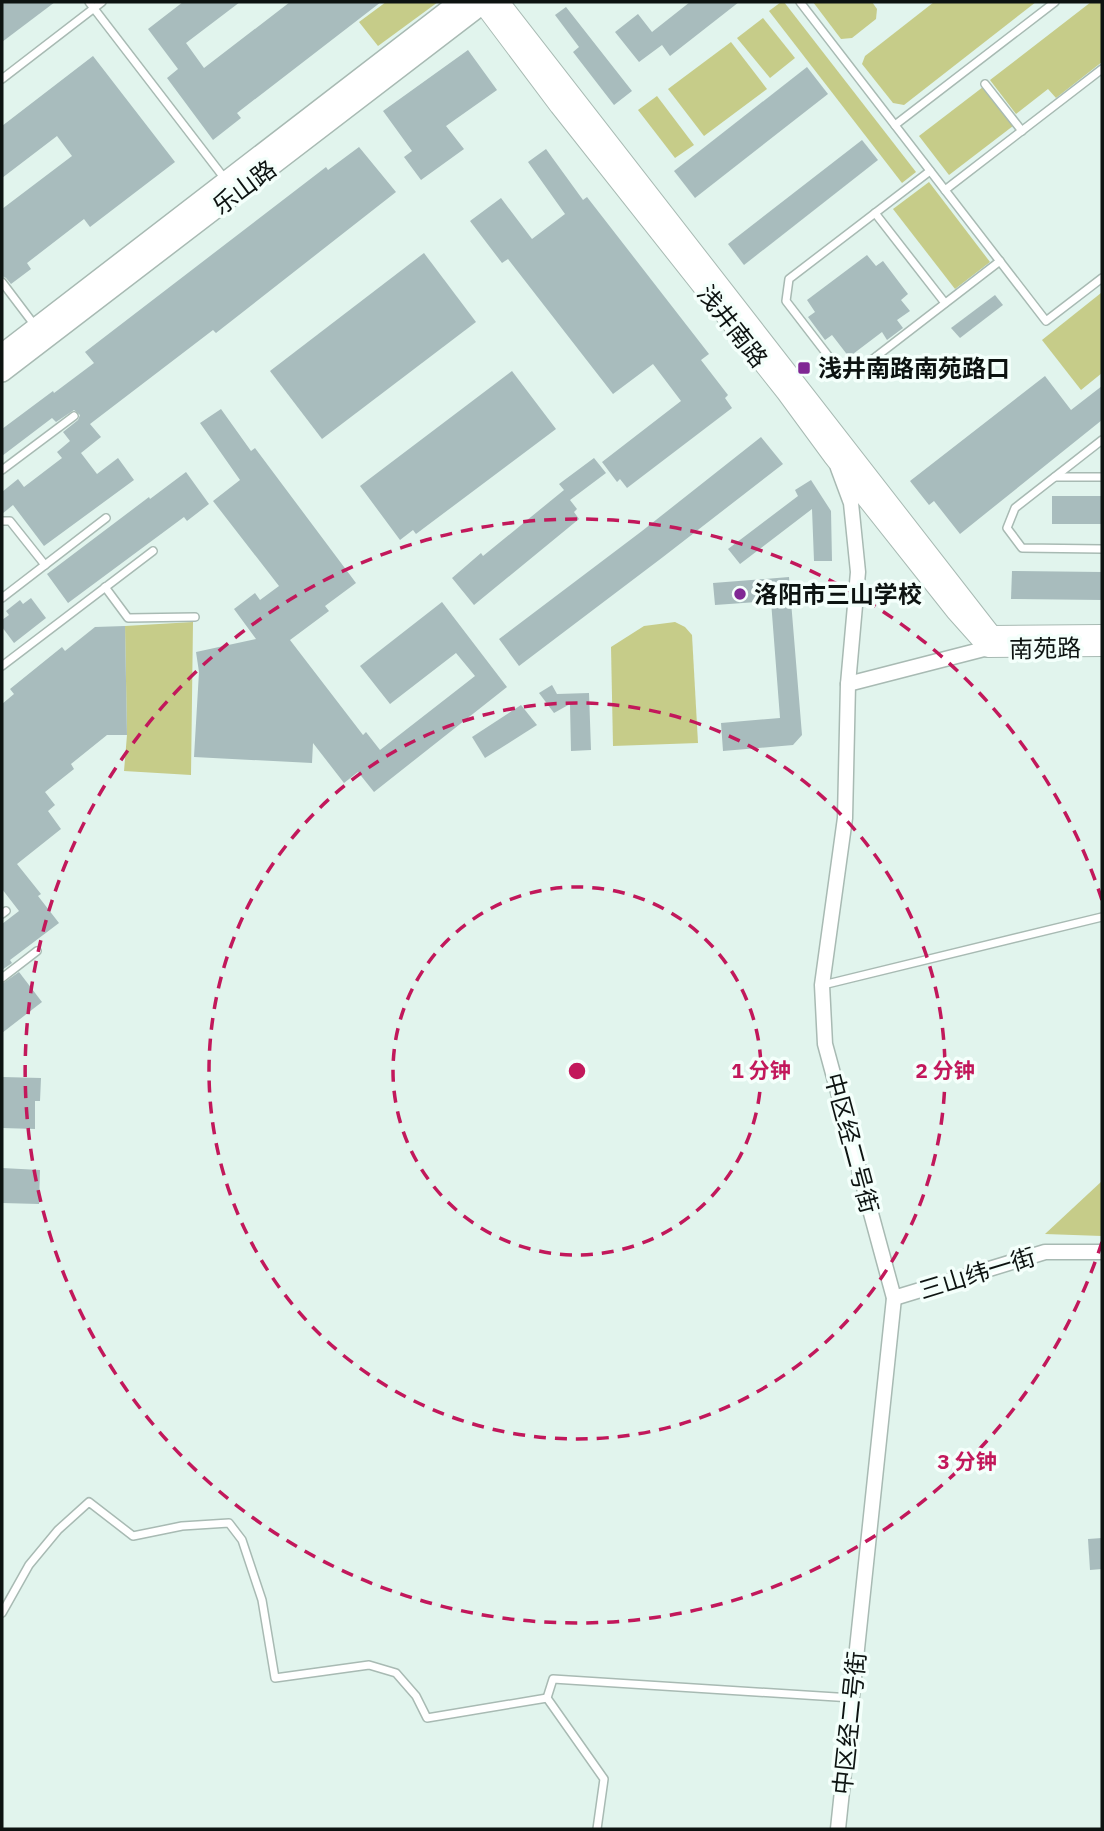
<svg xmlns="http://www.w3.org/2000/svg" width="1104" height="1831" viewBox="0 0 1104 1831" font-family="'IBM Plex Sans','Noto Sans SC',sans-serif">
  <rect width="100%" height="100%" fill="#e1f4ed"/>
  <!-- green -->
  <g fill="#c6cc89">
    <path d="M386,2H438L378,46L359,22Z"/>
    <path d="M781,2H784L916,172L902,183L769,11Z"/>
    <path d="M813,2H872L877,9L876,19L852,38L841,39Z"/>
    <path d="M934,2H1036L904,105L893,103L862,64L865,56Z"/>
    <path d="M1091,2H1102V62L1056,98L1048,89L1016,114L990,80Z"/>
    <path d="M763,18L795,58L770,78L737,38Z"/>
    <path d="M731,42L767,89L704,136L668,89Z"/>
    <path d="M983,87L1013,126L949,175L919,136Z"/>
    <path d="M657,96L694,145L675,158L638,110Z"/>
    <path d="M929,182L990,262L955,289L893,209Z"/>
    <path d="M1101,293L1102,295V373L1081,390L1042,340Z"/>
    <path d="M193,622L191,775L124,771L127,735L125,626Z"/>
    <path d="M675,622L685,627L692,635L698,743L613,746L611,647L644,626Z"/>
    <path d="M1102,1181V1236L1045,1234Z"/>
  </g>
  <!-- building -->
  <g fill="#a8bcbd">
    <path d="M2,2H55L2,42Z"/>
    <path d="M183,2H240L186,43L204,68L290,2H381L237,113L241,118L213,140L167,78L178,69L148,29Z"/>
    <path d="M690,2H739L670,56L662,45L639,62L615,32L638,14L652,32Z"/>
    <path d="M566,7L632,91L614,105L573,52L579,47L555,15Z"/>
    <path d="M468,50L497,90L446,126L464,149L421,180L404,157L412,151L383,111Z"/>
    <path d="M93,56L175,162L90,227L84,219L27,263L31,269L11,284L6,278L2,276V209L72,156L57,136L2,178V126Z"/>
    <path d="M807,67L828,94L695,198L674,171Z"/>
    <path d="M862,140L878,160L744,265L728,244Z"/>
    <path d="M359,147L396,192L216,333L213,330L90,424L101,437L81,453L97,474L118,458L134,480L44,546L13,505L2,514V492L18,479L24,487L62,458L57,452L70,441L63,432L78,420L80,415L74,410L56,422L52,418L2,456V429L53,391L54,393L94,363L85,352L326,167L328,170Z"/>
    <path d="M546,149L583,200L587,197L709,354L701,360L728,395L725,398L732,408L627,488L620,479L617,482L602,462L681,401L653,364L613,394L508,259L502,263L470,221L501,198L532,239L565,214L528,162Z"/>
    <path d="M424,253L476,322L322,439L270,371Z"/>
    <path d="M867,255L876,266L883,261L908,294L901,300L910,311L897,320L903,328L887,340L882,332L849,357L832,335L825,340L808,317L815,312L807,300Z"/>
    <path d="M995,295L1003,305L960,338L951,328Z"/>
    <path d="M512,371L556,429L416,534L413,530L400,540L360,486Z"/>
    <path d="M1045,376L1071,410L1102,386V420L960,534L934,501L929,505L910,481Z"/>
    <path d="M221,409L251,451L255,448L356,583L325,606L329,611L290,640L363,735L366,732L380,750L475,676L456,653L390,704L360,666L442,602L507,687L374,792L358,772L344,783L313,743L312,763L194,757L199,672L196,652L256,639L234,609L255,593L260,600L279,586L213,501L240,480L200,423Z"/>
    <path d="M761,437L783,464L663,557L519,666L499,639L642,531Z"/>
    <path d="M594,458L606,473L570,500L577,509L574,512L579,519L474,605L452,578L481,553L483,556L564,490L559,484Z"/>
    <path d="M186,472L209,504L187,521L184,517L68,603L47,574L149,497L150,499Z"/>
    <path d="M811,480L831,511L832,561H814L812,509L740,564L728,549L798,496L795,490Z"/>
    <rect x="1052" y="496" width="50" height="28"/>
    <path d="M1012,571L1102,572V600L1011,599Z"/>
    <path d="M789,577L802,735L793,745L723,751L721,723L780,718L771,601L715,605L713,583Z"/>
    <path d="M31,598L46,618L14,643L2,627V620L9,615L6,611L20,600L23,604Z"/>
    <path d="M125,626L127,735H107L71,764L74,769L45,792L55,805L48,811L61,829L17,864L41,894L38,896L59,923L10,960L12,963L2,970V924L19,911L2,889V704L14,694L10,689L62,647L65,651L95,627Z"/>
    <path d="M552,685L557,694L589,693L591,750L571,751L570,704L554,713L539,693Z"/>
    <path d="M521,705L537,725L485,758L472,737Z"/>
    <path d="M19,972L42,1002L2,1033V984Z"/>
    <path d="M2,1077L41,1078L40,1101H35V1129L2,1128Z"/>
    <path d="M2,1168L40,1170L39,1204L2,1203Z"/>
    <path d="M1102,1538V1569L1090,1570L1088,1539Z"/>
  </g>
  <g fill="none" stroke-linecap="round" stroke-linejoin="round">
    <!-- service casing -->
    <g stroke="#a8bab3" stroke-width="10">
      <g id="service">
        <path d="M89,2L225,179"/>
        <path d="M800,2L1046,321L1102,278"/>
        <path d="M2,79L102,2"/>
        <path d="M985,84L1022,131"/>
        <path d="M895,125L1055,2"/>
        <path d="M930,171L789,279L786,301L836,366L860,369L1000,261"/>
        <path d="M945,190L1102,69"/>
        <path d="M875,213L945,303"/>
        <path d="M2,282L36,327"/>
        <path d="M1102,440L1015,508L1007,528L1022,548L1102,549"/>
        <path d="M2,470L74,416"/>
        <path d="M1055,477H1102"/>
        <path d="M2,521H10L45,565"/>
        <path d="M105,587L128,618L195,617"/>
        <path d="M2,598L106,518"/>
        <path d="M2,666L153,551"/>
        <path d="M2,914L6,911"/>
        <path d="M2,978L37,951"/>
        <path d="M823,985L1102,917"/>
        <path d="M2,1613L29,1565L58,1530L89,1502L133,1536L182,1526L229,1523L242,1540L262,1600L275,1678L369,1665L396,1673L416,1696L427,1718L547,1698"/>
        <path d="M597,1829L604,1779L547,1698L553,1679L852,1698"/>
      </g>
    </g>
    <!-- minor casing -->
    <g stroke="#a8bab3" stroke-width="17">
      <g id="minor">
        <path d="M838,468L851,503L858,572L848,684L845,818L822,985L825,1044L894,1298L838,1829"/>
        <path d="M848,684L988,648L990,641"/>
        <path d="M894,1298L1045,1252H1102"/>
      </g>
    </g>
    <!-- tertiary casing -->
    <g stroke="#a8bab3" stroke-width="20">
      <g id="tertiary">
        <path d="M481,2L559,106L786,393L833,457L955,611L988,648L1102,647"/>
        <path d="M500,2L992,635L1102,634"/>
      </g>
    </g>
    <!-- secondary casing -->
    <g stroke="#a8bab3" stroke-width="22">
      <g id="secondary">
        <path d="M2,354L459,2"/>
        <path d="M2,372L485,2"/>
      </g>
    </g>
    <!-- service -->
    <use href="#service" stroke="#fff" stroke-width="7"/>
    <!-- minor -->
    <use href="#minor" stroke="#fff" stroke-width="14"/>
    <!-- tertiary -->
    <use href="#tertiary" stroke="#fff" stroke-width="18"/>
    <!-- secondary -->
    <use href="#secondary" stroke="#fff" stroke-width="19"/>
  </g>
  <!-- distance rings -->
  <g fill="none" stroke="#c2185b" stroke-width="3.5" stroke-dasharray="12 9">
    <circle cx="577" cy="1071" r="184"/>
    <circle cx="577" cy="1071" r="368"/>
    <path d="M1102 1242A552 552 0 1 1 1102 900"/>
  </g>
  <!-- markers -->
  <g fill="#802794" stroke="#f4fffb" stroke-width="2.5">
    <rect x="797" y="361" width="14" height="14" rx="3.5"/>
    <circle cx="740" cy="594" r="7"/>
  </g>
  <g text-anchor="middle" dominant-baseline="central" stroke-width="7" stroke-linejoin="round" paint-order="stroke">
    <!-- street labels -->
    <g font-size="24" fill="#0d1311" stroke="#f4fffb">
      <text transform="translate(244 187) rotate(-37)">乐山路</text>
      <text transform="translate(733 326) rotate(52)">浅井南路</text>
      <text transform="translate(1045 648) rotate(-1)">南苑路</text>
      <text transform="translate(852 1143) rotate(75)">中区经二号街</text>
      <text transform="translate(977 1273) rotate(-17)">三山纬一街</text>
      <text transform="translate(849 1723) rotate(-84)">中区经二号街</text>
    </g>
    <!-- poi labels -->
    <g font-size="24" font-weight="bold" fill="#0d1311" stroke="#f4fffb" text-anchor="start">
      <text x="818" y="368">浅井南路南苑路口</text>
      <text x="754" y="594">洛阳市三山学校</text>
    </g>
  </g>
  <circle cx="577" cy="1071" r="10" fill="#c2185b" stroke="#f4fffb" stroke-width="3.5"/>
  <g font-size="21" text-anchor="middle" font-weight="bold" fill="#c2185b" stroke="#f4fffb" stroke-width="7" stroke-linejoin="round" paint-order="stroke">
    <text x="761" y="1078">1 分钟</text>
    <text x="945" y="1078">2 分钟</text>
    <text x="967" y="1469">3 分钟</text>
  </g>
  <!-- border -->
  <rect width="1104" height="1831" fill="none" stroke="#0d1311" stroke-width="7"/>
</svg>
